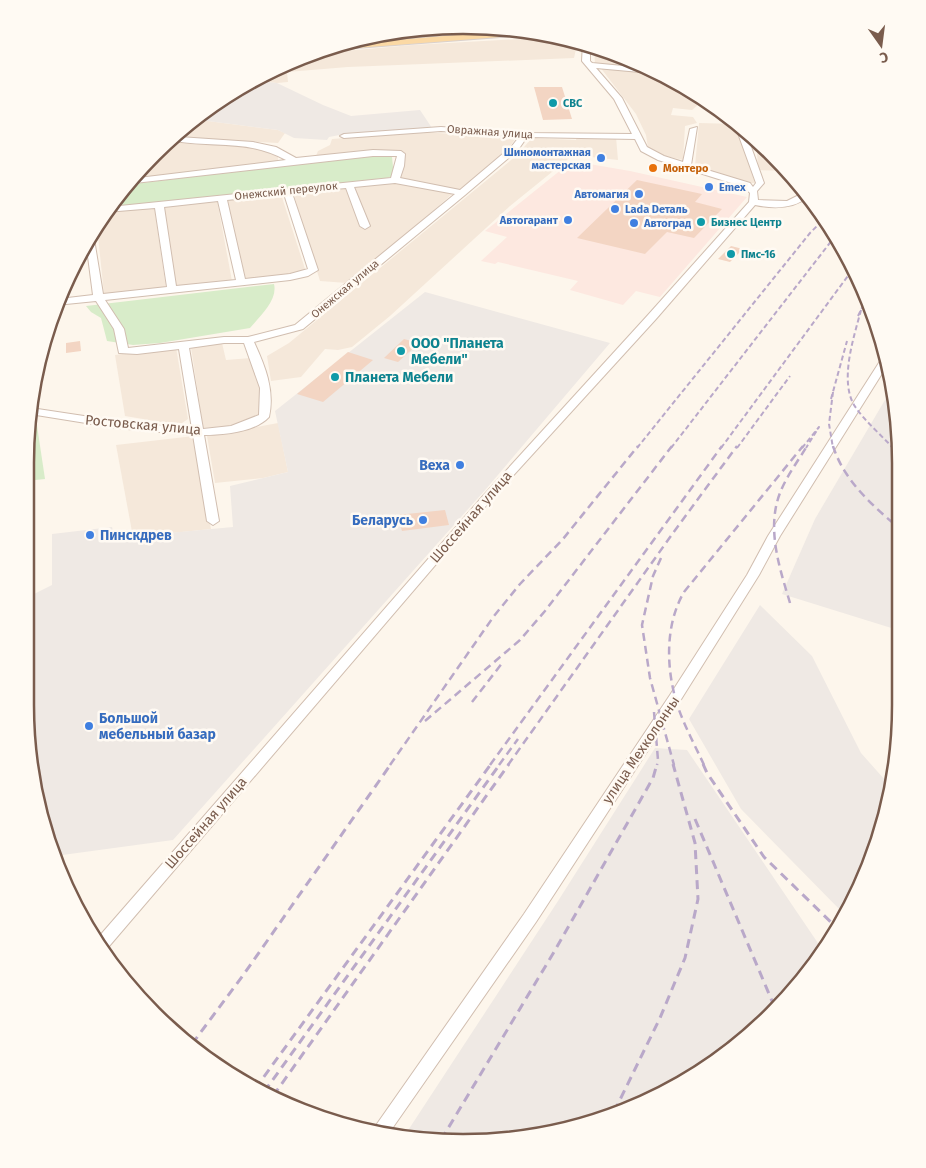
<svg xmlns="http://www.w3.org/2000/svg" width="926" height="1168" viewBox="0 0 926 1168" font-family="'Fira Sans',sans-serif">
  <rect width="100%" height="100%" fill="#fdf6ec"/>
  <!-- residential -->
  <g fill="#f5e8da">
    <path d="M492,26L519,30L327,47L406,29Z"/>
    <path d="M557,37L578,40L574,58L348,67L287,72L288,82L277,83L252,80L310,54L412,45Z"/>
    <path d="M594,47L657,70L659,72L595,64Z"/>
    <path d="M600,67L663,74L713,105L700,103L692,110L673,108L671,115L693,117L697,123L685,126L683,160L653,153L648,148L646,135L636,114Z"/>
    <path d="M200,120L278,130L285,133L278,143L178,138Z"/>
    <path d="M699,123L736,124L755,183H749L695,166Z"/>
    <path d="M743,128L789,171L758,170L757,152L749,148Z"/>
    <path d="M422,132L516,138L508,149L458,191L400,178L406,153L370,152L316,156L318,151L330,145L332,139Z"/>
    <path d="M577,136L616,137L618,160L573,155L510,206L390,316L352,347L338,350L325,349L301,377L271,381L267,356L289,343L516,156L532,138L576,140Z"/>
    <path d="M174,141L252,146L278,154V161L130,179Z"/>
    <path d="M395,182L452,194L385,254L347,283L320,281L293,192Z"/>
    <path d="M281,194L306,272L246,279L225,199Z"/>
    <path d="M217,200L232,281L175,287L162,206Z"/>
    <path d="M154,206L166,288L104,294L97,226L106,212Z"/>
    <path d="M222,343L226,360L251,358L259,378L263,403L257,418L239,425L203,428L191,347Z"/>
    <path d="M176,347L188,419L179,425L125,416L115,355Z"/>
    <path d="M278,423L288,472L263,478L215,483L207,436Z"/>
    <path d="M194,436L211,529L133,537L116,445Z"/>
  </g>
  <!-- commercial -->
  <path fill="#fde8e0" d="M572,161L630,171L747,197L660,297L636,291L623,305L570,290L578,281L498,262L495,264L481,261L507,237L485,231Z"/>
  <!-- industrial -->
  <g fill="#efe9e4">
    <path d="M252,80L277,83L323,105L351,116L420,110L432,128L350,133L329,137L327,140L294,138L278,130L200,120L210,111H220L225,100L244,84Z"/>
    <path d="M425,292L610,343L486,489L173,840L55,856L40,818L30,746L34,594L52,585V534L112,527L115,538L233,527L230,486L288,472L275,411Z"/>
    <path d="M892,388L900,434L901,631L782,594L815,519Z"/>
    <path d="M760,605L812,656L861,753L893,789L868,872L845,915L741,809L689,719Z"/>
    <path d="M655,748L687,750L824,952L752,1034L682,1084L576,1128L463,1143L405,1135L558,901Z"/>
  </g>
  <!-- green -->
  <g fill="#d8ecc9">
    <path d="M352,157H392L394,177L109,209L126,185Z"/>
    <path d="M274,284C278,300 260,316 250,328L160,343L133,345L107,341L101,318L91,312L86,306Z"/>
    <path d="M29,417L36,419L45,479L26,481V435Z"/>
  </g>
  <!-- building -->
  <g fill="#f3d5c3">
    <path d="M534,87H562L572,119L543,120Z"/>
    <path d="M637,180L702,194L695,202L722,209L694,238L667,232L645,254L577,238Z"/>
    <path d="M731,246L743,249L730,262L718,259Z"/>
    <path d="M404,339L419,343L398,362L384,358Z"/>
    <path d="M80,341L81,351L66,353V343Z"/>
    <path d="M348,352L373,360L323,402L297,394Z"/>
    <path d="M445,510L449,525L402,531L397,515Z"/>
  </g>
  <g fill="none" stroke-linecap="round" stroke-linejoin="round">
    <!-- minor casing -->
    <g stroke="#d1beb0" stroke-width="2">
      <g id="minor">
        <path d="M583,42L590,45V61L592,63L654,69L662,74L596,68L622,98L647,147L664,156L683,162L690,129L697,127L691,165L750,183L753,187L756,183L735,125L738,123L745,130L764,183L757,191L758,200L787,201L805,192L808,197C793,209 774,209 755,205L656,319L491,500L105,951L96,940L483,496L648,315L749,202L750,193L744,187L658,160L641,151L635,139L527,137L518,150L465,195L303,329L254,342C265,366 275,390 269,417C255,432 224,435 204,435L219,521L213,525L207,521L193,435L117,428L30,414L31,408L117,421L192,429L179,349L137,354L119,353L114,329L96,301L56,305L59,299L93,295L86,241L93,233L103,294L167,287L155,208L106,212L110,207L391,178L397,156H373L126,184L130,179L286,160C248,139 215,148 174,141L179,137L253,142L276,147L296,158L373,150L401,151L405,154L404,166L400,178L460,190L512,146L519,137L441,131L344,138L340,136L344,134L441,127L525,133L632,134L614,99L582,61ZM395,183L455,194L295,325L248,337H224L128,348L124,329L105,300L290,280L308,276L318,270L292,193L346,188L360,226L365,229L370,226L354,187ZM284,194L308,269L290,274L245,279L227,200ZM218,201L236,280L176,286L164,207ZM224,343H244L260,388L259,415L231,426L203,429L189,348Z"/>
        <path d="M887,355L888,364L780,536L759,575L680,701L536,922L389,1133L372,1131L524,914L670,695L747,575L768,536L882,358Z"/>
      </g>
    </g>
    <!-- major casing -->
    <g stroke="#dad1cd" stroke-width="2">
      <path id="major" d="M517,30L532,33L528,35L316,51L337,45Z"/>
    </g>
    <!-- minor -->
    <use href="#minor" fill="#fff" fill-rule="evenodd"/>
    <!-- major -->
    <use href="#major" fill="#fbd9a5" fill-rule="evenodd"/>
    <!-- rail-far2 -->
    <g stroke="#b9a8c9" stroke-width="2" stroke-dasharray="5 3" stroke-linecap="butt">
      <path d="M861,310C854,337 838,383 856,408C866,422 881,435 893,448"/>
      <path d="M858,316L866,300"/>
      <path d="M833,392L829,424L833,448"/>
      <path d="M831,399L847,341"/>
      <path d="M637,448L810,233L824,219"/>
      <path d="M671,448L836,235"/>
      <path d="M721,448L853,269"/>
      <path d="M737,448L790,376"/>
      <path d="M802,448L819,427L806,448"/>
    </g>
    <!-- rail-far1 -->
    <g stroke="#b9a8c9" stroke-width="2.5" stroke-dasharray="8 5" stroke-linecap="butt">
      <path d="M833,446C844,481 873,506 900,529"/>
      <path d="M892,446L900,455"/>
      <path d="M661,558L653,576L642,625L650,678L674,765"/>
      <path d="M790,603C780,569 766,529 780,493C786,477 798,461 807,446"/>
      <path d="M472,702L503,662"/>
      <path d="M654,712L658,760L657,765"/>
      <path d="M425,721L520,640L545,611L672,446"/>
      <path d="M390,765L494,616L520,584L563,539L638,446"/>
      <path d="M490,765L722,446"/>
      <path d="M499,765L518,739"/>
      <path d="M508,765L673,533L737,446"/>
      <path d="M704,765C694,743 681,720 675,697C666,663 666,623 684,592L803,446"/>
    </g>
    <!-- rail -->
    <g stroke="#b9a8c9" stroke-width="3" stroke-dasharray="9 6" stroke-linecap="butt">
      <path d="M703,764L707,773L764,857L838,929"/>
      <path d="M695,819L775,1008"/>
      <path d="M192,1044L244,974L391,764"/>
      <path d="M255,1089L491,764"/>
      <path d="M264,1092L500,764"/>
      <path d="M273,1096L509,764"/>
      <path d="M614,1112L660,1018L685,958L698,899L695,843L673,764"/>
      <path d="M441,1140L554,952L653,778L657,764"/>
    </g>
  </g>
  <!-- markers -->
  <g fill="#0f9aa8" stroke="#fffaf3" stroke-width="2">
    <circle cx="553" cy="103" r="5"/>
    <circle cx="701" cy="222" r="5"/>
    <circle cx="731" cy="254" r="5"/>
    <circle cx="401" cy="351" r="5"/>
    <circle cx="335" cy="377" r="5"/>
  </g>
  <g fill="#3f7fe0" stroke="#fffaf3" stroke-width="2">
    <circle cx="601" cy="158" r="5"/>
    <circle cx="709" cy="187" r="5"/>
    <circle cx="639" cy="194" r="5"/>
    <circle cx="615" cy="209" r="5"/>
    <circle cx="568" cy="220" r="5"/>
    <circle cx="634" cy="223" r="5"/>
    <circle cx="460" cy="465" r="5"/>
    <circle cx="423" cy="520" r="5"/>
    <circle cx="90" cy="535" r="5"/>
    <circle cx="89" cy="726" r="5"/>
  </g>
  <circle fill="#e8710a" stroke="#fffaf3" stroke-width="2" cx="653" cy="168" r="5"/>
  <g text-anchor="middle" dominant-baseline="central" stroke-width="5" stroke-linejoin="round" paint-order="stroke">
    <!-- far-culture labels -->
    <g font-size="11" font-weight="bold" fill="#0d838f" stroke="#fffaf3" text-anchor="start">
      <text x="563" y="103">СВС</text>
      <text x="711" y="222">Бизнес Центр</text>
      <text x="741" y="254">Пмс-16</text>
    </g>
    <!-- far-street labels -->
    <g font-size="11" fill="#7a5c4d" stroke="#fffaf3">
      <text transform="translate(490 132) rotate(4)">Овражная улица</text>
      <text transform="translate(286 191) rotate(-6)">Онежский переулок</text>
      <text transform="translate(345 289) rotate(-40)">Онежская улица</text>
    </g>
    <!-- far-shop labels -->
    <g font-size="11" font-weight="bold" fill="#366cbe" stroke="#fffaf3" text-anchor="end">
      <text x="591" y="152">Шиномонтажная<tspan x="591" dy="13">мастерская</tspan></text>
      <text x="719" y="187" text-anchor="start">Emex</text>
      <text x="629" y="194">Автомагия</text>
      <text x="625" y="209" text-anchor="start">Lada Dеталь</text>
      <text x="558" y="220">Автогарант</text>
      <text x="644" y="223" text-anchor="start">Автоград</text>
    </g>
    <!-- far-food labels -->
    <g font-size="11" font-weight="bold" fill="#c56008" stroke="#fffaf3" text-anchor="start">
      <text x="663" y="168">Монтеро</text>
    </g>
    <!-- culture labels -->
    <g font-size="14" font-weight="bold" fill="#0d838f" stroke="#fffaf3" text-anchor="start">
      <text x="411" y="343">ООО "Планета<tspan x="411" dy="16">Мебели"</tspan></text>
      <text x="345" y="377">Планета Мебели</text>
    </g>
    <!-- street labels -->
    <g font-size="14" fill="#7a5c4d" stroke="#fffaf3">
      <text transform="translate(143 425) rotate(5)">Ростовская улица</text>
      <text transform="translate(471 517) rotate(-49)">Шоссейная улица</text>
      <text transform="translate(641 750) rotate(-56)">улица Мехколонны</text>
      <text transform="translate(206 823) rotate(-49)">Шоссейная улица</text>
    </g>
    <!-- shop labels -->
    <g font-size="14" font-weight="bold" fill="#366cbe" stroke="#fffaf3" text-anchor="end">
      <text x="450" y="465">Веха</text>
      <text x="413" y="520">Беларусь</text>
      <text x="100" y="535" text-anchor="start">Пинскдрев</text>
      <text x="99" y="718" text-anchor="start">Большой<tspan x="99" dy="16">мебельный базар</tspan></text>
    </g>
  </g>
  <!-- crop -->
  <path d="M0 0H926V1168H0ZM463 34H463A429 429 0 0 1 892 463V705A429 429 0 0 1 463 1134H463A429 429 0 0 1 34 705V463A429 429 0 0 1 463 34Z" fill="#fffaf3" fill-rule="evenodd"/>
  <path fill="none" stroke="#7a5c4d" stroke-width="2.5" d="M463 34H463A429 429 0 0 1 892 463V705A429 429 0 0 1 463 1134H463A429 429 0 0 1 34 705V463A429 429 0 0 1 463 34Z"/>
  <!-- north arrow -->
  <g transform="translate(881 45) rotate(166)" stroke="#fffaf3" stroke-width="4" paint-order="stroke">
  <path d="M0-4L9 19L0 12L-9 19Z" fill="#7a5c4d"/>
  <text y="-8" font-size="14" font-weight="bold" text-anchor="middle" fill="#7a5c4d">С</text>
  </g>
</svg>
